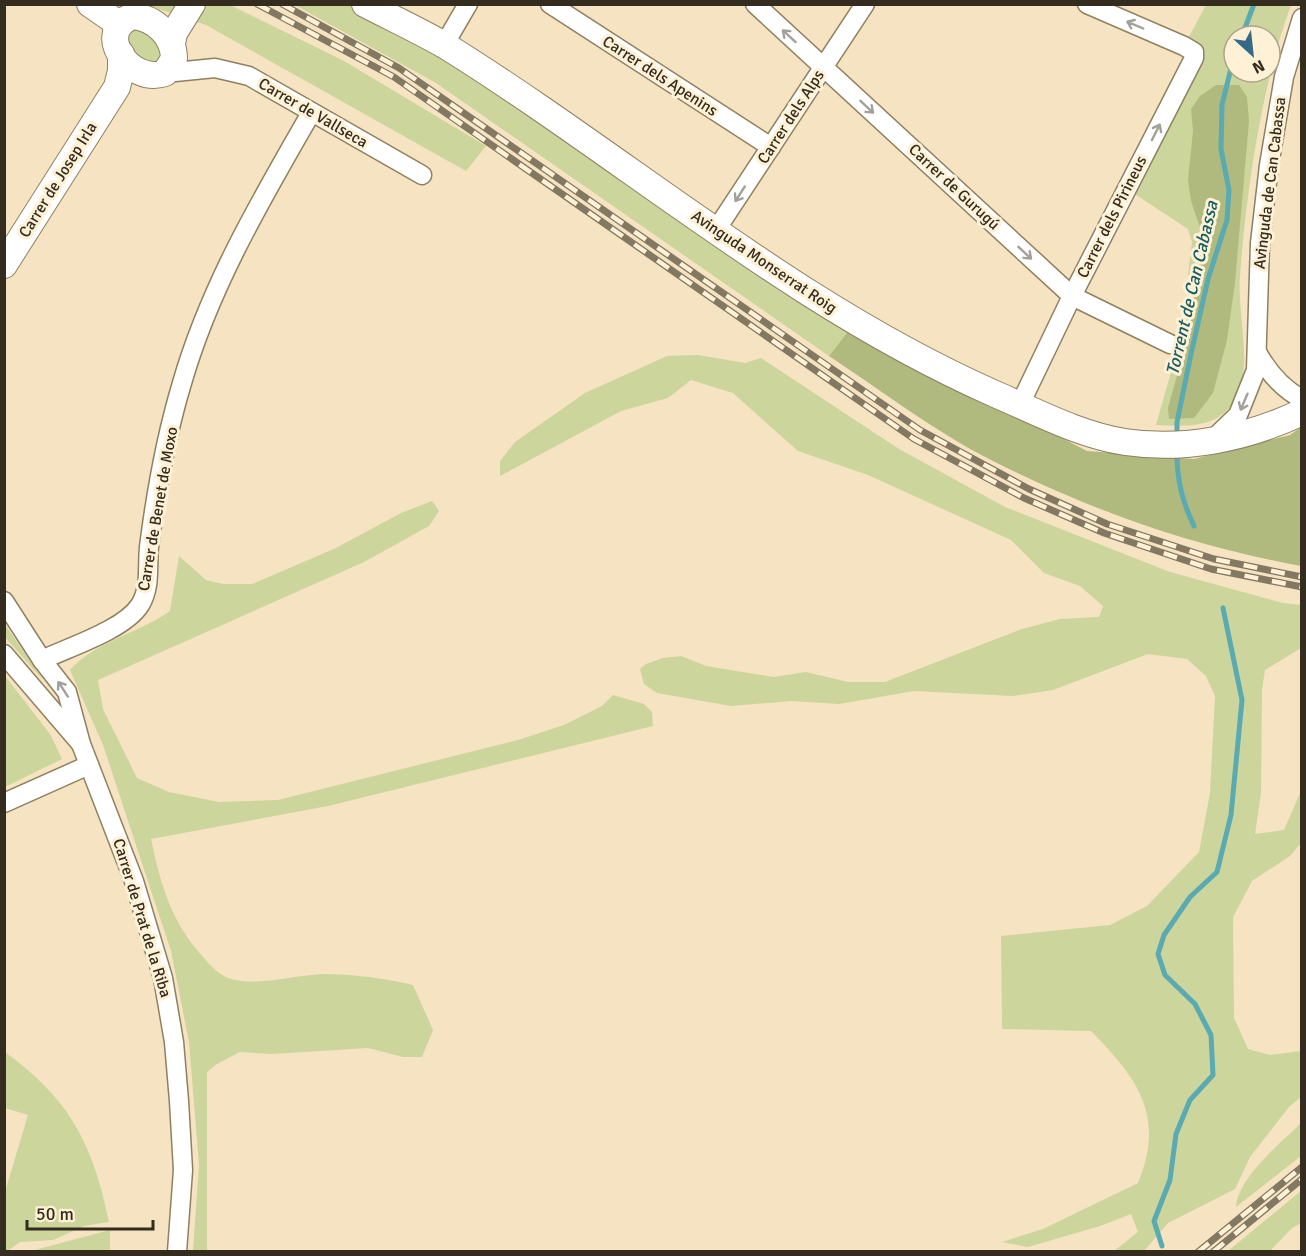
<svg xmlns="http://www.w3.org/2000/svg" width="1306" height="1256" viewBox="0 0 1306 1256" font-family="Signika,sans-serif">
  <rect width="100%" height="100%" fill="#f5e3c1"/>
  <!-- green -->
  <g fill="#ccd59b" fill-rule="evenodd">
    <path d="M147,5H230L344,61L486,146L466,171L206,25Z"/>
    <path d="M295,5H351L393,24L850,329L829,356L436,83Z"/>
    <path d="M1206,5H1291C1262,83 1246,192 1240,276C1237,311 1252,364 1238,394C1221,430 1189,426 1156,425L1197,281L1188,275L1192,242L1188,229L1127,189L1193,59L1184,46ZM1234,36H1270V72H1234Z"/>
    <path d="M135,29H143L157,40L162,56L155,63C140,59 131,53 128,38Z"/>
    <path d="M698,355L745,363L761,358L899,449L1005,507L1170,572L1283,603L1301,605V648L1265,670L1262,690L1261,793L1255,834L1284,830L1301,791V843L1290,856L1252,881L1233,917L1234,1018L1248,1049L1270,1055L1301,1051V1097L1289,1107L1250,1157L1235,1189L1168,1223L1144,1251H1114L1138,1232L1131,1214L1100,1226L1028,1247L1002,1242L1043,1229L1138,1183C1166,1115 1137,1078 1091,1031L1002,1029L1001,936L1110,925L1147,906L1199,852L1210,793L1215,696L1206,676L1187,659L1148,654L1053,690L1013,696L914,691L839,704L791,701L731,706L657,693L644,684L640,669L646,664L663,658L681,656L706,666L774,677L806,672L848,682H885L1022,629L1060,619L1099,617L1103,606L1080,586L1044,573L1011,540L868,475L798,451L733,393L691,380L668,398L621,411L500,476V461L515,442L585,393L667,356Z"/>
    <path d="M432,501L439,511L429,526L364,562L98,680L103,709L137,778L169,792L219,802L278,800L518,740L564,725L602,706L613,695L644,704L652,712L653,726L328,806L151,839C161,886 171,922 204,958C209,964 216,972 224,976C247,989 296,975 323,974C354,974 383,978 413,985L433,1030L422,1057H403L368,1048L272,1054L240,1052L217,1064L207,1072V1251H193L199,1165L189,1042L171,951L103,745L70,670C95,642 139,633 170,611L179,556L206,580L223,584H252L336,548L401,513Z"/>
    <path d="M4,623L43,680L5,637Z"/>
    <path d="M5,676L50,734L62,759L5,787Z"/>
    <path d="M5,1052C69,1099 93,1143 109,1222L84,1226L53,1240L20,1242L6,1252L5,1192L28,1115L5,1108Z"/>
    <path d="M1301,1123V1156L1236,1207C1238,1177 1281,1143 1301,1123Z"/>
    <path d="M1301,1191V1223L1292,1228L1270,1251H1228Z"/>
    <path d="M110,1230V1251H31Z"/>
  </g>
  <!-- forest -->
  <g fill="#b0b97e">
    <path d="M1216,85H1239L1247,97L1249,121L1235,282L1227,340L1213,393L1194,418L1169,419L1168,408L1189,332L1202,233L1191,201L1188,180L1193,131L1191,109L1200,96Z"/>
    <path d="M850,329L1087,451L1194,459L1290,435L1301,427V566C1192,546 1092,511 993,461C937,433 882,391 829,356Z"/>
  </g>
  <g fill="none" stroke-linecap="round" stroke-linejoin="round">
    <!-- stream -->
    <g stroke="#59aab1" stroke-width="5">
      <path d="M1242,36L1254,4"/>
      <path d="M1177,437V422L1191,354L1208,279L1227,220L1229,190L1221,149L1222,105L1234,56"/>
      <path d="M1177,453C1177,480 1182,501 1194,526"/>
      <path d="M1162,1246L1154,1221L1170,1180L1176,1134L1190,1100L1213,1075L1211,1035L1195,1004L1165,975L1158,954L1164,935L1190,897L1217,872L1231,815L1242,700L1223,608"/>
    </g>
    <!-- street casing -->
    <g stroke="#8f8060" stroke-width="21">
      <g id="street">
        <path d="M550,4L771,147"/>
        <path d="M755,4L1072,296L1170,344"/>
        <path d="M444,45L468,4"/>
        <path d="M165,73L215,68L249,76L422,175"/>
        <path d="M716,230L865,4"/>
        <path d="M1257,352C1268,372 1281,388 1302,399"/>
        <path d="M1025,394L1072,296L1194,58V52L1184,46L1087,4"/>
        <path d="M1213,439L1238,415L1256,370L1260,243L1269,165L1284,77L1302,18"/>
        <path d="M4,601L42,660L67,692L81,744L134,881L163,978L174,1042L179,1101L183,1170L177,1252"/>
        <path d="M4,654L81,744"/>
        <path d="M42,660C69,647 124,630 140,605C151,587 147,567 149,547C156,492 166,436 182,383C210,286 261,200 311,113"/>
        <path d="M4,803L89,765"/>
      </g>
    </g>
    <!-- secondary casing -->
    <g stroke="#8f8060" stroke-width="28">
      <g id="secondary">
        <path d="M90,4L119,24"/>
        <path d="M365,4C392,18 420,31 446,46C630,161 795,306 995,394C1037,412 1080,435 1125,442C1185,451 1248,438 1302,412"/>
        <path d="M133,16C155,18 174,36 174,59L165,73C130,86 92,31 133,16Z"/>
        <path d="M172,44L174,33L192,4"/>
        <path d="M4,265L117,87L121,71V54"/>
      </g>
    </g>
    <!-- street -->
    <use href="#street" stroke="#fff" stroke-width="18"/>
    <!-- secondary -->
    <use href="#secondary" stroke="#fff" stroke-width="26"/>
    <!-- rail casing -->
    <g stroke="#837862" stroke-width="7">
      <g id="rail">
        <path d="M257,4L394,77L914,439L1024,498L1104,533L1211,569L1302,587"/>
        <path d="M282,4L399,68L920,430L1029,489L1107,524L1214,559L1302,577"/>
        <path d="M1198,1252L1302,1167"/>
        <path d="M1213,1252L1302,1179"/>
      </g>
    </g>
    <!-- rail -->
    <use href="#rail" stroke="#fff1d5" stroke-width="4.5" stroke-dasharray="14" stroke-linecap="butt"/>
  </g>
  <!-- one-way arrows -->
  <defs><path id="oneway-shaft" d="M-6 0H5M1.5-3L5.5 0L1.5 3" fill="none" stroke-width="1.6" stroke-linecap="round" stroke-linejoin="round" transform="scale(1.5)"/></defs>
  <g stroke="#a3a09a">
    <use href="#oneway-shaft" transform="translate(1135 25) rotate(-157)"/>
    <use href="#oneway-shaft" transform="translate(789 36) rotate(-138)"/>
    <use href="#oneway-shaft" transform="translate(867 107) rotate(43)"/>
    <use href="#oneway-shaft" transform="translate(1156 132) rotate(-63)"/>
    <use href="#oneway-shaft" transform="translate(740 194) rotate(123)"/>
    <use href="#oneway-shaft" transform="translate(1025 253) rotate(43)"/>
    <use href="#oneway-shaft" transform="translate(1244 402) rotate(113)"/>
    <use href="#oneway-shaft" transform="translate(63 689) rotate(-123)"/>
  </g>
  <g text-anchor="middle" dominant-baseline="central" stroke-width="6" stroke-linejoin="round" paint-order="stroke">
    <!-- street labels -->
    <g font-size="16" fill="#332c1f" stroke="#fff1d5">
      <text transform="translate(660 76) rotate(33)">Carrer dels Apenins</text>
      <text transform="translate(313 113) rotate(30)">Carrer de Vallseca</text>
      <text transform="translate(791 117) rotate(-57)">Carrer dels Alps</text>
      <text transform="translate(58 180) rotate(-58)">Carrer de Josep Irla</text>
      <text transform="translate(1270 183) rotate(-83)">Avinguda de Can Cabassa</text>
      <text transform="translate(954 187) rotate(43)">Carrer de Gurugú</text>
      <text transform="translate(1112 217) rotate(-63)">Carrer dels Pirineus</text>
      <text transform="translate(764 262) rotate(34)">Avinguda Monserrat Roig</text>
      <text transform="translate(158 509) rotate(-80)">Carrer de Benet de Moxo</text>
      <text transform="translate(142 918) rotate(73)">Carrer de Prat de la Riba</text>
    </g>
    <!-- water labels -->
    <g font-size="18" font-style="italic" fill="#185d62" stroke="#fff1d5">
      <text transform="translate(1192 288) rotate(-77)">Torrent de Can Cabassa</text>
    </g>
  </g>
  <!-- border -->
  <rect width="1306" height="1256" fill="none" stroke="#332c1f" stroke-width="12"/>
  <!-- north arrow -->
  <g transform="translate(1252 54) rotate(153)"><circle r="28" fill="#fff1d5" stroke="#ada28c" stroke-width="1.5"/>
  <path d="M0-4.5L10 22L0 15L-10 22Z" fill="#356a86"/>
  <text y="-9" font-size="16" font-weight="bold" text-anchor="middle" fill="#332c1f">N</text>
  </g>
  <!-- scale -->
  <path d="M27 1220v9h126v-9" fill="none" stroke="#332c1f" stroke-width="3"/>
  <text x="36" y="1220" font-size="18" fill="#332c1f" stroke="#fff1d5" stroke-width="4.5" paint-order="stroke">50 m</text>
</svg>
